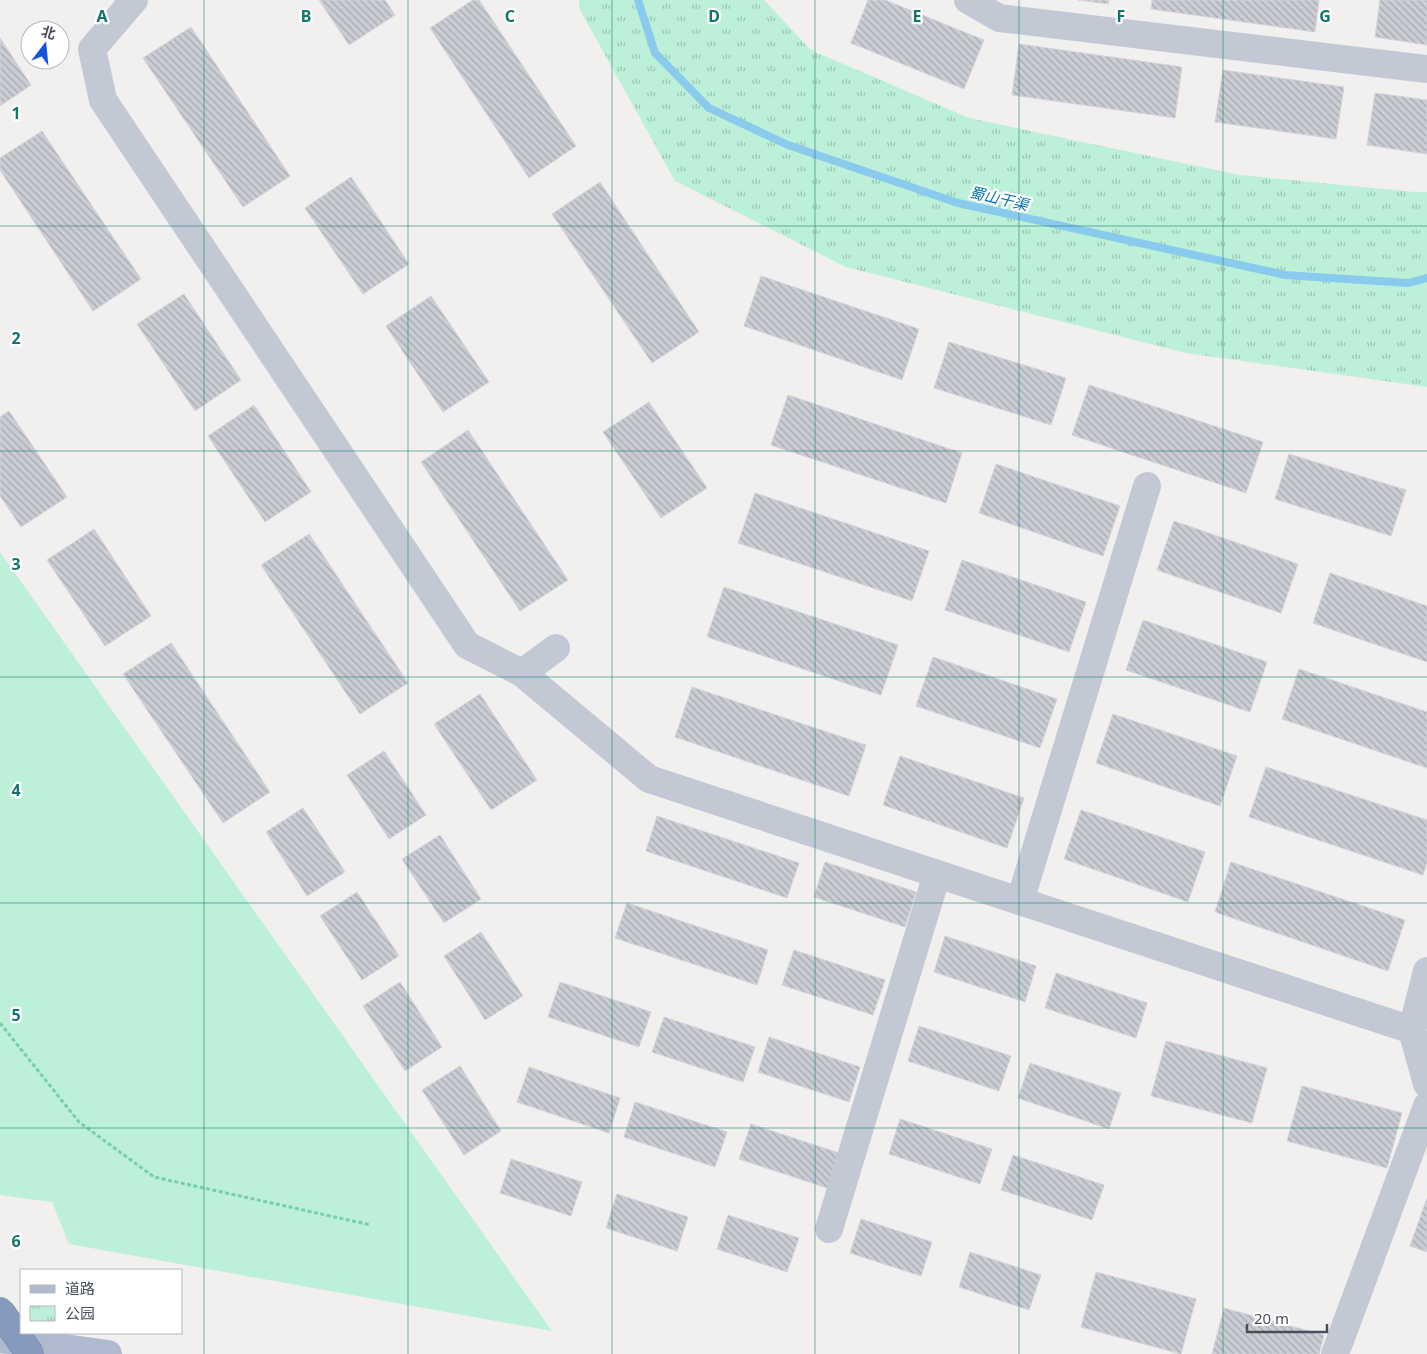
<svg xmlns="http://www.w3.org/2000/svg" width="1427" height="1354" viewBox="0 0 1427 1354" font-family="'Noto Sans','Noto Sans SC',sans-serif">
  <defs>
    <pattern id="park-tufts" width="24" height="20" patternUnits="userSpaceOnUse" patternTransform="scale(1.25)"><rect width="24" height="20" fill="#bdf0d8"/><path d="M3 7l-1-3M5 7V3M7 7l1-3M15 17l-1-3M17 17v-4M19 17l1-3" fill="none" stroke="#9bc5b2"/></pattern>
    <pattern id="building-back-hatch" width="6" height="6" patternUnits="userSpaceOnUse" patternTransform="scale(1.25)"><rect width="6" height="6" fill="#cbcdd5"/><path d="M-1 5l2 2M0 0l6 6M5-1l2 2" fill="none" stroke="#a7a9b0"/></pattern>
  </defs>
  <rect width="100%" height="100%" fill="#f2efef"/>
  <!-- grass -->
  <path fill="#bdf0d8" d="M0,552L552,1331L69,1244L52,1202L0,1195Z"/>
  <!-- park -->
  <path fill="url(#park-tufts)" d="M579,0H764L811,50L969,118L1240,175L1415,192H1427V387L1186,353L846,267L675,181L580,10Z"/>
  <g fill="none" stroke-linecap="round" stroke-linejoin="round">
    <!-- stream -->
    <path stroke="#8acbed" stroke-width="8" d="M638,0L655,53L709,108L788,145L958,203L1285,275L1408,283L1427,278"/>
  </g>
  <!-- building -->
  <g fill="url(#building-back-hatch)" stroke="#d3d4db">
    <path d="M319,0H385L395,15L349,45Z"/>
    <path d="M473,0H479L576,146L529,178L430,28Z"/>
    <path d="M868,0H885L984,40L964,89L851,43Z"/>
    <path d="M1078,0H1109L1108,4Z"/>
    <path d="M1152,0H1319L1315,32L1151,9Z"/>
    <path d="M1380,0H1427V45L1375,37Z"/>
    <path d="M191,27L290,176L243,207L143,58Z"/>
    <path d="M0,38L31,85L0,106Z"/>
    <path d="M1019,44L1182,67L1175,118L1012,95Z"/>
    <path d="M1223,70L1344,87L1336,139L1215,122Z"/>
    <path d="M1375,93L1427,100V154L1367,145Z"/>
    <path d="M42,131L141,279L93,311L0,170V158Z"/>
    <path d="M351,177L409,264L363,294L305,208Z"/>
    <path d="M600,182L699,332L652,363L552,214Z"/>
    <path d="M761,276L919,329L902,380L744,326Z"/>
    <path d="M184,294L241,380L195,411L137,324Z"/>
    <path d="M431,296L489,382L443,412L386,326Z"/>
    <path d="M949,342L1066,378L1051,425L934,388Z"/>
    <path d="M1089,385L1263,442L1246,493L1072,435Z"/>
    <path d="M788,395L962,453L946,503L771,445Z"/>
    <path d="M649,402L707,488L661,518L603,432Z"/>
    <path d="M254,405L311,492L265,522L208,436Z"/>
    <path d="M9,411L67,497L21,527L0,496V417Z"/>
    <path d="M468,430L568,580L520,611L421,462Z"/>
    <path d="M1289,454L1406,490L1391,536L1275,499Z"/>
    <path d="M996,464L1120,506L1103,556L979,513Z"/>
    <path d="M755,493L929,551L912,601L738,543Z"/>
    <path d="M1174,521L1298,564L1281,613L1157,570Z"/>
    <path d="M94,529L151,616L105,646L47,560Z"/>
    <path d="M309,534L408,683L360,714L261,565Z"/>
    <path d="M962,560L1086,602L1069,652L945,610Z"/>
    <path d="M1330,573L1427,606V662L1313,623Z"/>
    <path d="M724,587L898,645L881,695L707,637Z"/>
    <path d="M1143,620L1267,662L1250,712L1126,670Z"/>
    <path d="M171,643L270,792L223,823L123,674Z"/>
    <path d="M933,657L1057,699L1040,748L916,706Z"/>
    <path d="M1299,669L1427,712V768L1282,719Z"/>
    <path d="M692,687L866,745L849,796L675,737Z"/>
    <path d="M480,694L537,780L491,810L434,724Z"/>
    <path d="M1113,714L1237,756L1220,806L1096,763Z"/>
    <path d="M384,751L426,815L389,839L347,775Z"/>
    <path d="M900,756L1024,798L1007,848L883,805Z"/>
    <path d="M1266,767L1427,820V863L1423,875L1249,817Z"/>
    <path d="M303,808L345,872L307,896L266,832Z"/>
    <path d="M1081,810L1205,852L1188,902L1064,859Z"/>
    <path d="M657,816L799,863L787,898L646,851Z"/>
    <path d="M440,835L481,899L444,923L402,859Z"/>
    <path d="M825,862L916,892L905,927L814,897Z"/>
    <path d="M1231,862L1405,920L1388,971L1215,912Z"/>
    <path d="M357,892L399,956L362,980L320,916Z"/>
    <path d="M627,903L768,950L757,985L615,938Z"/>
    <path d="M481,932L523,996L485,1020L444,956Z"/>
    <path d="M945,936L1036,966L1025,1002L934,972Z"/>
    <path d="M794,950L885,980L873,1015L782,985Z"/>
    <path d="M1056,973L1147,1003L1136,1038L1045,1008Z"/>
    <path d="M400,982L442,1047L405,1071L363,1006Z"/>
    <path d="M560,982L651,1012L639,1047L548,1017Z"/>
    <path d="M664,1017L755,1047L743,1082L652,1052Z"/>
    <path d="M919,1026L1011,1056L999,1091L908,1061Z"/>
    <path d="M769,1037L860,1067L849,1102L758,1072Z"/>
    <path d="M1166,1041L1267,1068L1252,1123L1151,1096Z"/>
    <path d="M1030,1063L1121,1093L1109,1129L1018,1098Z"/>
    <path d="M460,1066L501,1131L464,1155L422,1090Z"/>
    <path d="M529,1067L620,1098L609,1133L517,1102Z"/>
    <path d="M1302,1086L1402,1113L1387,1168L1287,1141Z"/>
    <path d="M635,1102L727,1132L715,1167L624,1137Z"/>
    <path d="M900,1119L992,1149L980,1184L889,1154Z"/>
    <path d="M751,1124L842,1154L830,1189L739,1159Z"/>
    <path d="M1013,1155L1104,1185L1092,1220L1001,1190Z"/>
    <path d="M511,1159L582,1182L571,1216L500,1193Z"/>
    <path d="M617,1194L688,1217L677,1251L606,1228Z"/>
    <path d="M1427,1198V1252L1410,1246Z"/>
    <path d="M728,1215L799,1238L787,1272L717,1249Z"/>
    <path d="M861,1219L932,1242L921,1276L850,1253Z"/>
    <path d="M970,1252L1041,1275L1029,1310L959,1287Z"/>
    <path d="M1096,1272L1196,1299L1181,1354L1081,1327Z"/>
    <path d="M1224,1308L1324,1335L1319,1354H1212Z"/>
  </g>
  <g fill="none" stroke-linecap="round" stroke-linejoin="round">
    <!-- path -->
    <path stroke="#75ceae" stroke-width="3" stroke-dasharray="4 2.5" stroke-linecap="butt" d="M0,1023L79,1122L154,1177L371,1225"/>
    <!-- minor -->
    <g stroke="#c3c9d4" stroke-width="28">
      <path d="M134,0L92,49L103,100L467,645L522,673L649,779L1412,1030"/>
      <path d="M968,0L999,18L1427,69"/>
      <path d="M522,673L556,648"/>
      <path d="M1020,901L1147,486"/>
      <path d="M1427,971L1412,1030L1427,1084"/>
      <path d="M829,1229L937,874"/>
      <path d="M1335,1354L1427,1106"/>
    </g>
    <!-- major -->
    <path stroke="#afbace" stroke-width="28" d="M0,1339L108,1354"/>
    <!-- highway-bridge casing -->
    <g stroke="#7285aa" stroke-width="29" stroke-linecap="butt">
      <path id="highway-bridge" d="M0,1311L30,1354"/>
    </g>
    <!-- highway-bridge -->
    <use href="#highway-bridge" stroke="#869abe" stroke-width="28"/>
  </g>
  <!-- grid -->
  <path fill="none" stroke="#0f766e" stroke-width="1" stroke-opacity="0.55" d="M204,0V1354M408,0V1354M612,0V1354M815,0V1354M1019,0V1354M1223,0V1354M0,226H1427M0,451H1427M0,677H1427M0,903H1427M0,1128H1427"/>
  <g text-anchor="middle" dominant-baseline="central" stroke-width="4.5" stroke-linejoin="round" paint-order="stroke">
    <!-- water labels -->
    <g font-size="15" font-style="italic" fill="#0b74ac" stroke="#fff">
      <text transform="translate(999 198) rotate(13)">蜀山干渠</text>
    </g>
  </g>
  <g font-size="16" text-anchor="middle" font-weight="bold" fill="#0f766e" stroke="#fff" stroke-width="4.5" stroke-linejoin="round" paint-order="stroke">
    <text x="102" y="22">A</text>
    <text x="306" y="22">B</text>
    <text x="510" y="22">C</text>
    <text x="714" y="22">D</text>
    <text x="917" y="22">E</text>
    <text x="1121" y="22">F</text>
    <text x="1325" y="22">G</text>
    <text x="16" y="119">1</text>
    <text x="16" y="344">2</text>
    <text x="16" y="570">3</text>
    <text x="16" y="796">4</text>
    <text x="16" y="1021">5</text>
    <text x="16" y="1247">6</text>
  </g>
  <!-- legend -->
  <rect x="20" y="1269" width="162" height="65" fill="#ffffff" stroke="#b5b9be"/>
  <rect x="30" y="1285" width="25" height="8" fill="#afbace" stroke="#b5b9be"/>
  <text x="65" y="1294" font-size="15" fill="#474f5d">道路</text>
  <rect x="30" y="1306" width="25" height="15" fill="url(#park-tufts)" stroke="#b5b9be"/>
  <text x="65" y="1319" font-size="15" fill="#474f5d">公园</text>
  <!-- north arrow -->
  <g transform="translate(45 45) rotate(16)"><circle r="24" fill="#ffffff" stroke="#b5b9be"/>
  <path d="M0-4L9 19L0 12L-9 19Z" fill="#1754e4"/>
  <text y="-8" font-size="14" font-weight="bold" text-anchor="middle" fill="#474f5d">北</text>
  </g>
  <!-- scale -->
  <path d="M1247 1324v8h80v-8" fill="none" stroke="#474f5d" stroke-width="2.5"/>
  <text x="1254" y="1324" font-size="15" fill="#474f5d" stroke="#ffffff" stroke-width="4" paint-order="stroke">20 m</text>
</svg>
